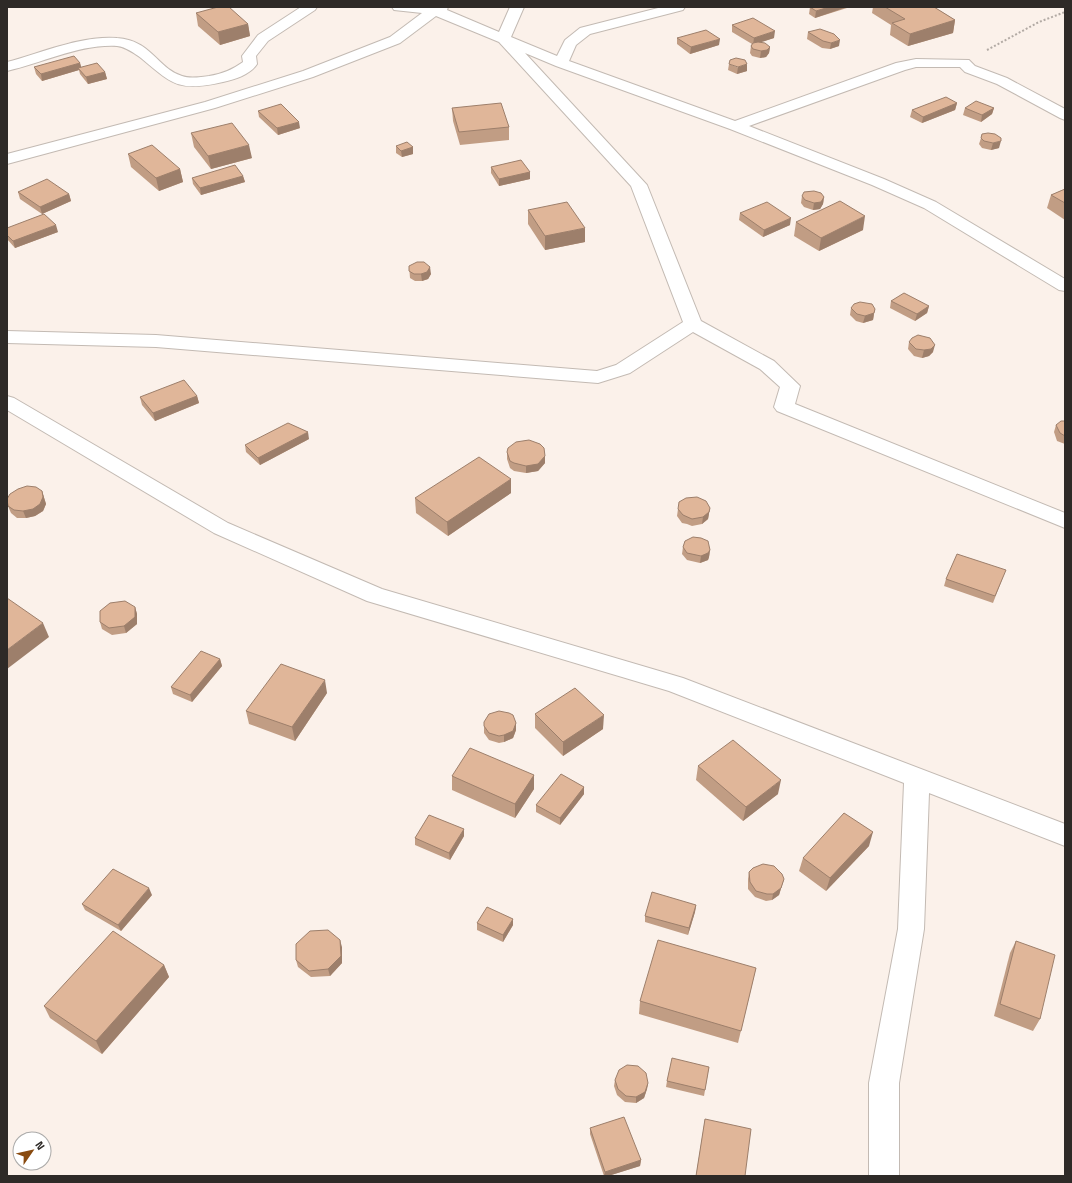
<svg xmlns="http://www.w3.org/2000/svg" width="1072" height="1183" viewBox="0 0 1072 1183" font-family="'Titillium Web',sans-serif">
  <rect width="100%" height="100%" fill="#fbf1ea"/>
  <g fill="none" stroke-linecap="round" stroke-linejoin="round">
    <!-- street casing -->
    <g stroke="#c3bab3" stroke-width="2">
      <g id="street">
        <path d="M301,7H317L315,10L268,41L256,56L257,64C250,75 235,79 223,82C179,92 173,85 141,58C134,53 126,47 117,46C79,44 43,63 7,71V62C41,53 82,35 117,38C151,40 157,68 182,76C190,79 201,77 209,76C222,74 232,70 243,62L242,56L258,35Z"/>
        <path d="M392,7H448L447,10L499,32L510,7H524L511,37L557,56L565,40L580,28L662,7H685L683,10L590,34L576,45L569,61L735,121L896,63L916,59L969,60L975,66L1007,78L1065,109V120L1060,118L997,84L965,72L960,67H916L905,70L749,126L884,179L936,202L1065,279V291L1059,290L924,208L872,185L730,129L556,66L525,53L647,185L701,321L774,361L800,386L795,404L1065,513V528L777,411L774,407L780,387L760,369L693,332L630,373L598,383L156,347L7,343V331L156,335L597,371L616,365L683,322L631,186L499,42L436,16L400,43L313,77L215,108L7,164V154L205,102L303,71L390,37L422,13L394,10Z"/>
        <path d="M7,396L14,398L228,523L382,589L683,678L1065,824V846L929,793L924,929L899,1083V1176H869V1083L898,929L904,783L669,691L367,601L214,533L7,410Z"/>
      </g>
    </g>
    <!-- path -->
    <path stroke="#b2aaa4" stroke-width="2" stroke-dasharray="2 2" stroke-linecap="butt" d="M987,50L1039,22L1065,12"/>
    <!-- street -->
    <use href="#street" fill="#fff" fill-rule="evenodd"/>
  </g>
  <!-- wall -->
  <g fill="#c19d84">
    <path d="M810,7L847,8L815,18L809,14Z"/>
    <path d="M873,7H934L955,20L953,33L908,46L890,35L891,25L872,13Z"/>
    <path d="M196,13L248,24L250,36L220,45L198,26Z"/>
    <path d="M732,25L774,38L760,42L770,47L769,53L766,57L760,58L752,56L750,53L751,46L752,44L732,32Z"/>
    <path d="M808,32L839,46L830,49L822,48L807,39Z"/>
    <path d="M677,38L719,45L690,54L677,44Z"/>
    <path d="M80,63L81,67L105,72L107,79L88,84L80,74L79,70L42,81L36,74L34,67Z"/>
    <path d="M729,64L747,71L737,74L728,70Z"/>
    <path d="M957,103L955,110L922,123L910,117L912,110Z"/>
    <path d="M452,108L509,127V140L460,145L453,121Z"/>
    <path d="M965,108H994L992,114L981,122L963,115Z"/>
    <path d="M258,111L300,128L278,135L259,117Z"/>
    <path d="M191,133L252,158L211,169L194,147Z"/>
    <path d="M982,134L999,148L991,150L982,148L979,144L981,138Z"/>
    <path d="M396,146L413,147V154L402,157L396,153Z"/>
    <path d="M128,154L180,169L183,182L159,191L131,167Z"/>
    <path d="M491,167L530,172V179L499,186L491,173Z"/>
    <path d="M243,176L245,182L201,195L193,184L192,178Z"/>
    <path d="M1065,189V220L1047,208L1051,195Z"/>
    <path d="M18,192L69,194L71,201L42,214L20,199Z"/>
    <path d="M802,196L824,197L823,204L820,209L813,210L804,207L801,203Z"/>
    <path d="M528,210L585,242L545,250L528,224Z"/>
    <path d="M740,213L790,225L763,237L739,220Z"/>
    <path d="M796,222L863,230L819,251L794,236Z"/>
    <path d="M7,228L58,232L15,248L7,239Z"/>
    <path d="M409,266L431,274L428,279L422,281H415L410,278Z"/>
    <path d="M891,301L929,306L927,313L915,321L890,308Z"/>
    <path d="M851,308L875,309L873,320L863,323L856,321L850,315Z"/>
    <path d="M909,342L933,352L929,356L922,358L914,356L908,349Z"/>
    <path d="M197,396L199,403L155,421L142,405L140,397Z"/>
    <path d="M1065,421V444L1057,441L1054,432L1056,425Z"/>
    <path d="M309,439L260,465L246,452L245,445Z"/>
    <path d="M507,452L545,463L538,471L526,473L514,471L510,468L507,459Z"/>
    <path d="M511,479V493L448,536L416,513L415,498Z"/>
    <path d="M42,491L46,504L43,511L35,516L26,518H17L11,513L8,506Z"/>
    <path d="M710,508L708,519L702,524L692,526L687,524L682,523L677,516L678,509Z"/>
    <path d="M683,547L710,550L709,557L708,560L700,563L687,560L682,554Z"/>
    <path d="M1003,577L993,603L944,586L946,579Z"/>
    <path d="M135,607L137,614V624L126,633L112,635L102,629L100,622Z"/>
    <path d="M220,659L222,666L192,702L173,694L171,687Z"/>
    <path d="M327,693L295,741L249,724L246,711Z"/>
    <path d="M535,714L603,729L563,756L535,728Z"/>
    <path d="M484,722L516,723V730L513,738L504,742L499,743L489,740L484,733Z"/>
    <path d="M698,766L778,794L743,821L696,780Z"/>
    <path d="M534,775V789L515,818L452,790V776Z"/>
    <path d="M584,787V794L560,825L536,812V805Z"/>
    <path d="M464,836L450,860L415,845V838Z"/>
    <path d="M869,846L826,891L799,871L803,858Z"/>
    <path d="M749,872L782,885L779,895L772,900L766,901L755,897L748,889V879Z"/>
    <path d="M152,895L121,931L85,910L82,904Z"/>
    <path d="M696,905L695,912L688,935L645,922V916Z"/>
    <path d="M477,923L513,925L503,942L477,930Z"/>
    <path d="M1016,941L1040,1019L1033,1031L994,1016L1010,953Z"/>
    <path d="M342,947V963L330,976L311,977L298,967L296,960Z"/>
    <path d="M164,965L169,977L102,1054L50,1018L44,1006Z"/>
    <path d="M756,968L738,1043L639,1014L640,1001Z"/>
    <path d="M709,1067L704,1096L666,1087L667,1081Z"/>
    <path d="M615,1080L648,1083L647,1089L644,1098L636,1103L625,1102L617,1095L614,1086Z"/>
    <path d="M705,1119L745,1176H696Z"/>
    <path d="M590,1128L641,1160L640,1166L608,1176H604L590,1134Z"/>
  </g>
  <!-- shaded-wall -->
  <g fill="#9d7f6b">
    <path d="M829,7H847L815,18L816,11Z"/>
    <path d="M955,20L953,33L908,46L910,34Z"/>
    <path d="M248,24L250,36L220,45L218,32Z"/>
    <path d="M775,31L774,38L753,45L754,38Z"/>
    <path d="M720,39L719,45L690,54L691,47Z"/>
    <path d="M840,40L839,46L830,49L831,43Z"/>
    <path d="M770,47L769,53L766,57L760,58L761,51Z"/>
    <path d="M80,63L82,70L78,68L79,70L42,81L41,74Z"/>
    <path d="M747,64V71L737,74L738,67Z"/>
    <path d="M105,72L107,79L88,84L86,77Z"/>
    <path d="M957,103L955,110L922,123L923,117Z"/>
    <path d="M994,108L992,114L981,122L982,115Z"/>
    <path d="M299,122L300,128L278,135L277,128Z"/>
    <path d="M1001,141L999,148L991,150L993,143Z"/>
    <path d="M249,145L252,158L211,169L208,156Z"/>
    <path d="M413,147V154L402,157L401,151Z"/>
    <path d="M180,169L183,182L159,191L156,178Z"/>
    <path d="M530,172V179L499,186V179Z"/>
    <path d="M243,176L245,182L201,195L200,188Z"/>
    <path d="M69,194L71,201L42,214L40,207Z"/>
    <path d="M824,197L823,204L820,209L813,210L814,203Z"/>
    <path d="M865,216L863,230L819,251L821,238Z"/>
    <path d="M791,218L790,225L763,237L764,230Z"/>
    <path d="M56,225L58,232L15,248L13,241Z"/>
    <path d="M585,228V242L545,250V236Z"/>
    <path d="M430,267L431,274L428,279L422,281L421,274Z"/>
    <path d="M929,306L927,313L915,321L917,314Z"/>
    <path d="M874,313L873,320L863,323L865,316Z"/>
    <path d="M935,345L933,352L929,356L922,358L924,350Z"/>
    <path d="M197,396L199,403L155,421L153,413Z"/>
    <path d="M308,432L309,439L260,465L258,458Z"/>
    <path d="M545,456V463L538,471L526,473V466Z"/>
    <path d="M511,479V493L448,536L447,522Z"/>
    <path d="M42,491L46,504L43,511L35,516L26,518L23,511Z"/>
    <path d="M710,508L708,519L702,524L703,517Z"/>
    <path d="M710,550L709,557L708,560L700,563L701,556Z"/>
    <path d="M135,607L137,614V624L126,633L124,626Z"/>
    <path d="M43,623L49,637L7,669V650Z"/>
    <path d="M220,659L222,666L192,702L190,695Z"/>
    <path d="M325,680L327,693L295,741L292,727Z"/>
    <path d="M604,715L603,729L563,756V742Z"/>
    <path d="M516,723V730L513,738L504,742V735Z"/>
    <path d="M534,775V789L515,818V804Z"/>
    <path d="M781,780L778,794L743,821L746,807Z"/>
    <path d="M584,787V794L560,825V818Z"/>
    <path d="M464,829V836L450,860L449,853Z"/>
    <path d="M873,832L869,846L826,891L830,878Z"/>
    <path d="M784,879L779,895L772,900L773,894Z"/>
    <path d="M149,888L152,895L121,931L118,925Z"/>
    <path d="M696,905L695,912L688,935L689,928Z"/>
    <path d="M513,919V925L503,942V935Z"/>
    <path d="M340,940L342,947V963L330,976L328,969Z"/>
    <path d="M164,965L169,977L102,1054L96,1041Z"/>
    <path d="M648,1083L647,1089L644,1098L636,1103V1097Z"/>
    <path d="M641,1160L640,1166L608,1176H604L605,1172Z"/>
  </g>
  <!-- building -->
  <g fill="#e0b699" stroke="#9d7f6b">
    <path d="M218,7H229L248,24L218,32L196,13Z"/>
    <path d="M810,7H829L816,11Z"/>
    <path d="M885,7H934L955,20L910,34L892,23L905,19Z"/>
    <path d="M753,18L775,31L754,38L732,25Z"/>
    <path d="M820,29L834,34L840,40L831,43L823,41L808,32Z"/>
    <path d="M706,30L720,39L691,47L677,38Z"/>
    <path d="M758,42L765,43L770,47L767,50L761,51L753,49L751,46L753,43Z"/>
    <path d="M74,56L80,63L41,74L34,67Z"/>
    <path d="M736,58L745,60L747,64L738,67L729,64L730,60Z"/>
    <path d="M97,63L105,72L86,77L78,68Z"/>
    <path d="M946,97L957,103L923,117L912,110Z"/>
    <path d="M976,101L994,108L982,115L965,108Z"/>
    <path d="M501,103L509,127L459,132L452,108Z"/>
    <path d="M281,104L299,122L277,128L258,111Z"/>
    <path d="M232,123L249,145L208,156L191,133Z"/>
    <path d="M988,133L995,134L1001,138V141L993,143L984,141L981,138L982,134Z"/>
    <path d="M407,142L413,147L401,151L396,146Z"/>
    <path d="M152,145L180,169L156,178L128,154Z"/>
    <path d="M521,160L530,172L499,179L491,167Z"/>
    <path d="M235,165L243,176L200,188L192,178Z"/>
    <path d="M47,179L69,194L40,207L18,192Z"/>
    <path d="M1065,189V203L1051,195Z"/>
    <path d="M814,191L821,193L824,197L821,202L814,203L805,200L802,196L804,192Z"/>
    <path d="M840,201L865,216L821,238L796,222Z"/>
    <path d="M567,202L585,228L545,236L528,210Z"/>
    <path d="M767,202L791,218L764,230L740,213Z"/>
    <path d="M44,214L56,225L13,241L7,235V228Z"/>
    <path d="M417,262H424L430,267L427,272L421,274H414L409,271V266Z"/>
    <path d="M904,293L929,306L917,314L891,301Z"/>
    <path d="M860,302L872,304L875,309L874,313L865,316L857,314L851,308L854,304Z"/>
    <path d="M918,335L930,338L935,345L931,349L924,350L916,349L909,342L912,338Z"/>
    <path d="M184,380L197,396L153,413L140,397Z"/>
    <path d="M1061,421H1065V436L1060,433L1056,425Z"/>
    <path d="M288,423L308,432L258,458L245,445Z"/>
    <path d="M529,440L540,444L544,448L545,456L538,464L526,466L514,463L510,461L507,452L508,448L516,442Z"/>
    <path d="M479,457L511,479L447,522L415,498Z"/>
    <path d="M27,486L36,487L42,491L43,497L40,504L33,509L23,511L14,510L8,506L7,499L10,494L18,489Z"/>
    <path d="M697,497L706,501L710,508L709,512L703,517L692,519L683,515L678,509L679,502L686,498Z"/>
    <path d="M693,537L701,538L708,541L710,550L708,553L701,556L687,553L683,547L685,541Z"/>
    <path d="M957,554L1006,570L995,596L946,579Z"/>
    <path d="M7,598L43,623L7,650Z"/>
    <path d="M125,601L135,607V617L124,626L109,628L100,622V611L110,603Z"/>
    <path d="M201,651L220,659L190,695L171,687Z"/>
    <path d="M281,664L325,680L292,727L246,711Z"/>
    <path d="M575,688L604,715L563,742L535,714Z"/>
    <path d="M499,711L509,713L513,715L516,723L513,731L504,735L499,736L489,733L484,726V722L489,714Z"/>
    <path d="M733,740L781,780L746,807L698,766Z"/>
    <path d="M470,748L534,775L515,804L452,776Z"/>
    <path d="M561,774L584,787L560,818L536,805Z"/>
    <path d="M844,813L873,832L830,878L803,858Z"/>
    <path d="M429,815L464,829L449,853L415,838Z"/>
    <path d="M763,864L774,866L782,874L784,879L781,888L773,894H767L756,891L750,882L749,872L753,868Z"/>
    <path d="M113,869L149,888L118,925L82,904Z"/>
    <path d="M652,892L696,905L689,928L645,916Z"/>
    <path d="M487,907L513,919L503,935L477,923Z"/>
    <path d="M328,930L340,940L341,956L328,969L309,971L296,960V944L310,931Z"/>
    <path d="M113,931L164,965L96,1041L44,1006Z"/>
    <path d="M658,940L756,968L741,1031L640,1001Z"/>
    <path d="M1016,941L1055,955L1040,1019L1000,1004Z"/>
    <path d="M672,1058L709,1067L705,1090L667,1081Z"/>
    <path d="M627,1065L638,1066L646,1073L648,1083L645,1092L636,1097L626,1096L618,1089L615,1080L619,1070Z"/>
    <path d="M624,1117L641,1160L605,1172L590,1128Z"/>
    <path d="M705,1119L751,1129L745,1176H696Z"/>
  </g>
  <!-- border -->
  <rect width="1072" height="1183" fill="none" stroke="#2e2a27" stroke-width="16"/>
  <!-- north arrow -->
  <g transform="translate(32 1151) rotate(56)"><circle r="19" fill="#ffffff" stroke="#abaaa9"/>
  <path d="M0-3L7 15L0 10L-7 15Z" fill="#894a0f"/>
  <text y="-6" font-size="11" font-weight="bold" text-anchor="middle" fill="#2e2a27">N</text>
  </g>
</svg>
